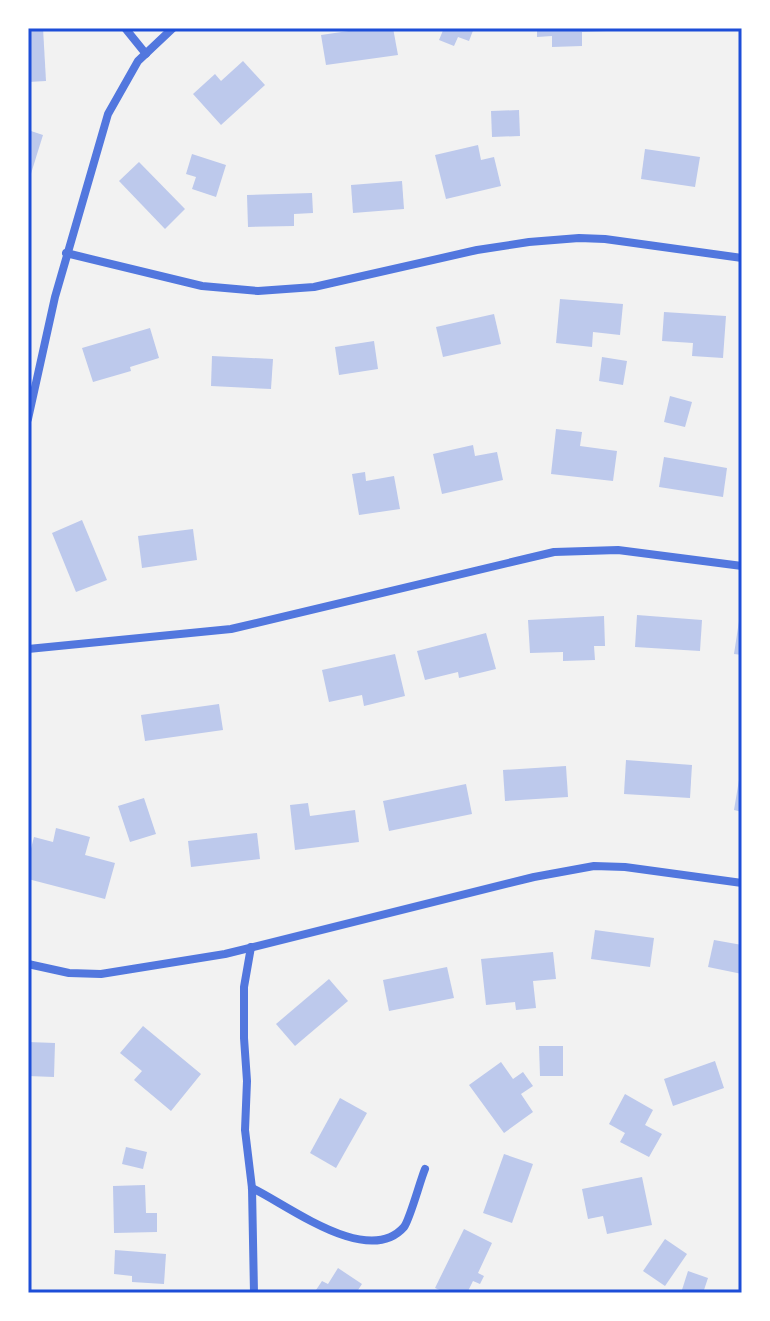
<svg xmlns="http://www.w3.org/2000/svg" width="770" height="1321" viewBox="0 0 770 1321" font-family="Bitter,serif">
  <rect width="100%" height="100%" fill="#f2f2f2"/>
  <!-- building -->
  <g fill="#bdc9ec">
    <path d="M28,28H43L46,81L28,82Z"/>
    <path d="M369,28H393L398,55L326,65L321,35Z"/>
    <path d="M444,28H474L469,41L458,37L454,46L439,40Z"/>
    <path d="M537,28H606V31L582,32V46L552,47V36L537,37Z"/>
    <path d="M243,61L265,85L221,125L193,94L215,74L221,81Z"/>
    <path d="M519,110L520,136L492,137L491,111Z"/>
    <path d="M28,130L43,135L29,180L28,179Z"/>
    <path d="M478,145L481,160L494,157L501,186L446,199L435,155Z"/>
    <path d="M645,149L700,157L695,187L641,179Z"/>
    <path d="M192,154L226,165L216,197L192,189L196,177L186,174Z"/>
    <path d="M139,162L185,209L165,229L119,181Z"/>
    <path d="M402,181L404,209L353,213L351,185Z"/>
    <path d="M312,193L313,213L294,214V226L248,227L247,195Z"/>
    <path d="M560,299L623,304L620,335L593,332L592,347L556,343Z"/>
    <path d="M664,312L726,316L723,358L692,356L693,343L662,341Z"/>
    <path d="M494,314L501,344L443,357L436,327Z"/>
    <path d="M150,328L159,358L130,367L131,371L93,382L82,348Z"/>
    <path d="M374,341L378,369L339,375L335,347Z"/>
    <path d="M212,356L273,359L271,389L211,386Z"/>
    <path d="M602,357L627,361L623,385L599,381Z"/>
    <path d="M670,396L692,402L685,427L664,422Z"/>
    <path d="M556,429L582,432L580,446L617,451L613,481L551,474Z"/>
    <path d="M473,445L475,456L497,452L503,480L442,494L433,454Z"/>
    <path d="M664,457L727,468L723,497L659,487Z"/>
    <path d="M365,472L366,481L394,476L400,509L359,515L352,474Z"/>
    <path d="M82,520L107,580L76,592L52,533Z"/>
    <path d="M193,529L197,560L142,568L138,536Z"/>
    <path d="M637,615L702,620L700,651L635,647Z"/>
    <path d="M604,616L605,646H594L595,660L563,661V652L530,653L528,620Z"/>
    <path d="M739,621H742V655L734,654Z"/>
    <path d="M486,633L496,669L459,678L458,672L425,680L417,651Z"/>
    <path d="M395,654L405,696L364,706L362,695L329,702L322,670Z"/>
    <path d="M219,704L223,730L145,741L141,715Z"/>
    <path d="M626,760L692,765L690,798L624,794Z"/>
    <path d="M566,766L568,797L505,801L503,770Z"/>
    <path d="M740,774H742V812L734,810Z"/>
    <path d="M466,784L472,814L389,831L383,801Z"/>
    <path d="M144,798L156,834L130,842L118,806Z"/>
    <path d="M308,803L310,816L355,810L359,842L295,850L290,805Z"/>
    <path d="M56,828L90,837L85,855L115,863L105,899L28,879V860L34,837L53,842Z"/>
    <path d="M257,833L260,859L191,867L188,841Z"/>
    <path d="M595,930L654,938L650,967L591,959Z"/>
    <path d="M714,940L742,945V974L708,967Z"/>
    <path d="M553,952L556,979L533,981L536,1008L516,1010L515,1002L486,1005L481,959Z"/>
    <path d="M447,967L454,998L389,1011L383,980Z"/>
    <path d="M329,979L348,1001L295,1046L276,1024Z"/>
    <path d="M143,1026L201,1074L171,1111L134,1080L142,1071L120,1053Z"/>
    <path d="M28,1042L55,1043L54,1077L28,1076Z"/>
    <path d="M539,1046H563V1076H540Z"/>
    <path d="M715,1061L724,1088L673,1106L664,1079Z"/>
    <path d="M501,1062L513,1079L523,1072L533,1086L521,1094L533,1112L504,1133L469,1085Z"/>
    <path d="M625,1094L653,1110L645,1125L662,1134L649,1157L620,1142L625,1133L609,1124Z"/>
    <path d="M340,1098L367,1113L336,1168L310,1153Z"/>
    <path d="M126,1147L147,1152L143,1169L122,1164Z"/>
    <path d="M504,1154L533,1164L512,1223L483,1213Z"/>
    <path d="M642,1177L652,1225L607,1234L603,1216L588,1219L582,1189Z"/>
    <path d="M145,1185L146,1213H157V1232L114,1233L113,1186Z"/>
    <path d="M464,1229L492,1243L478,1273L484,1276L480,1284L473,1281L467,1293H446L435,1288Z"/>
    <path d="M665,1239L687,1254L665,1286L643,1271Z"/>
    <path d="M115,1250L166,1254L164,1284L132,1282V1276L114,1274Z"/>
    <path d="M338,1268L362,1284L356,1293H314L322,1281L328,1284Z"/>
    <path d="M688,1271L708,1278L703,1293H681Z"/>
  </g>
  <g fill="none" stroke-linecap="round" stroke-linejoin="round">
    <!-- minor -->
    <g stroke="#5277de" stroke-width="8">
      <path d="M125,28L146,54"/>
      <path d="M66,253L202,286L258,291L314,287L477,250L529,242L579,238L605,239L742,258"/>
      <path d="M28,419L55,297L108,114L138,61L173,28"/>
      <path d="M28,649L231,629L554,552L618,550L742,566"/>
      <path d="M251,947L244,987V1038L247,1081L245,1130L252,1188L254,1293"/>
      <path d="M28,964L69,973L101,974L225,954L534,877L594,866L625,867L742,883"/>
      <path d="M252,1188C288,1205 368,1268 404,1227C410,1219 420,1181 425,1169"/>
    </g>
  </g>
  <!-- border -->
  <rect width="770" height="1321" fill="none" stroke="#ffffff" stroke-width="60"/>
  <rect x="30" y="30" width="710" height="1261" fill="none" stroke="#1d4ed8" stroke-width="3"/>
</svg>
